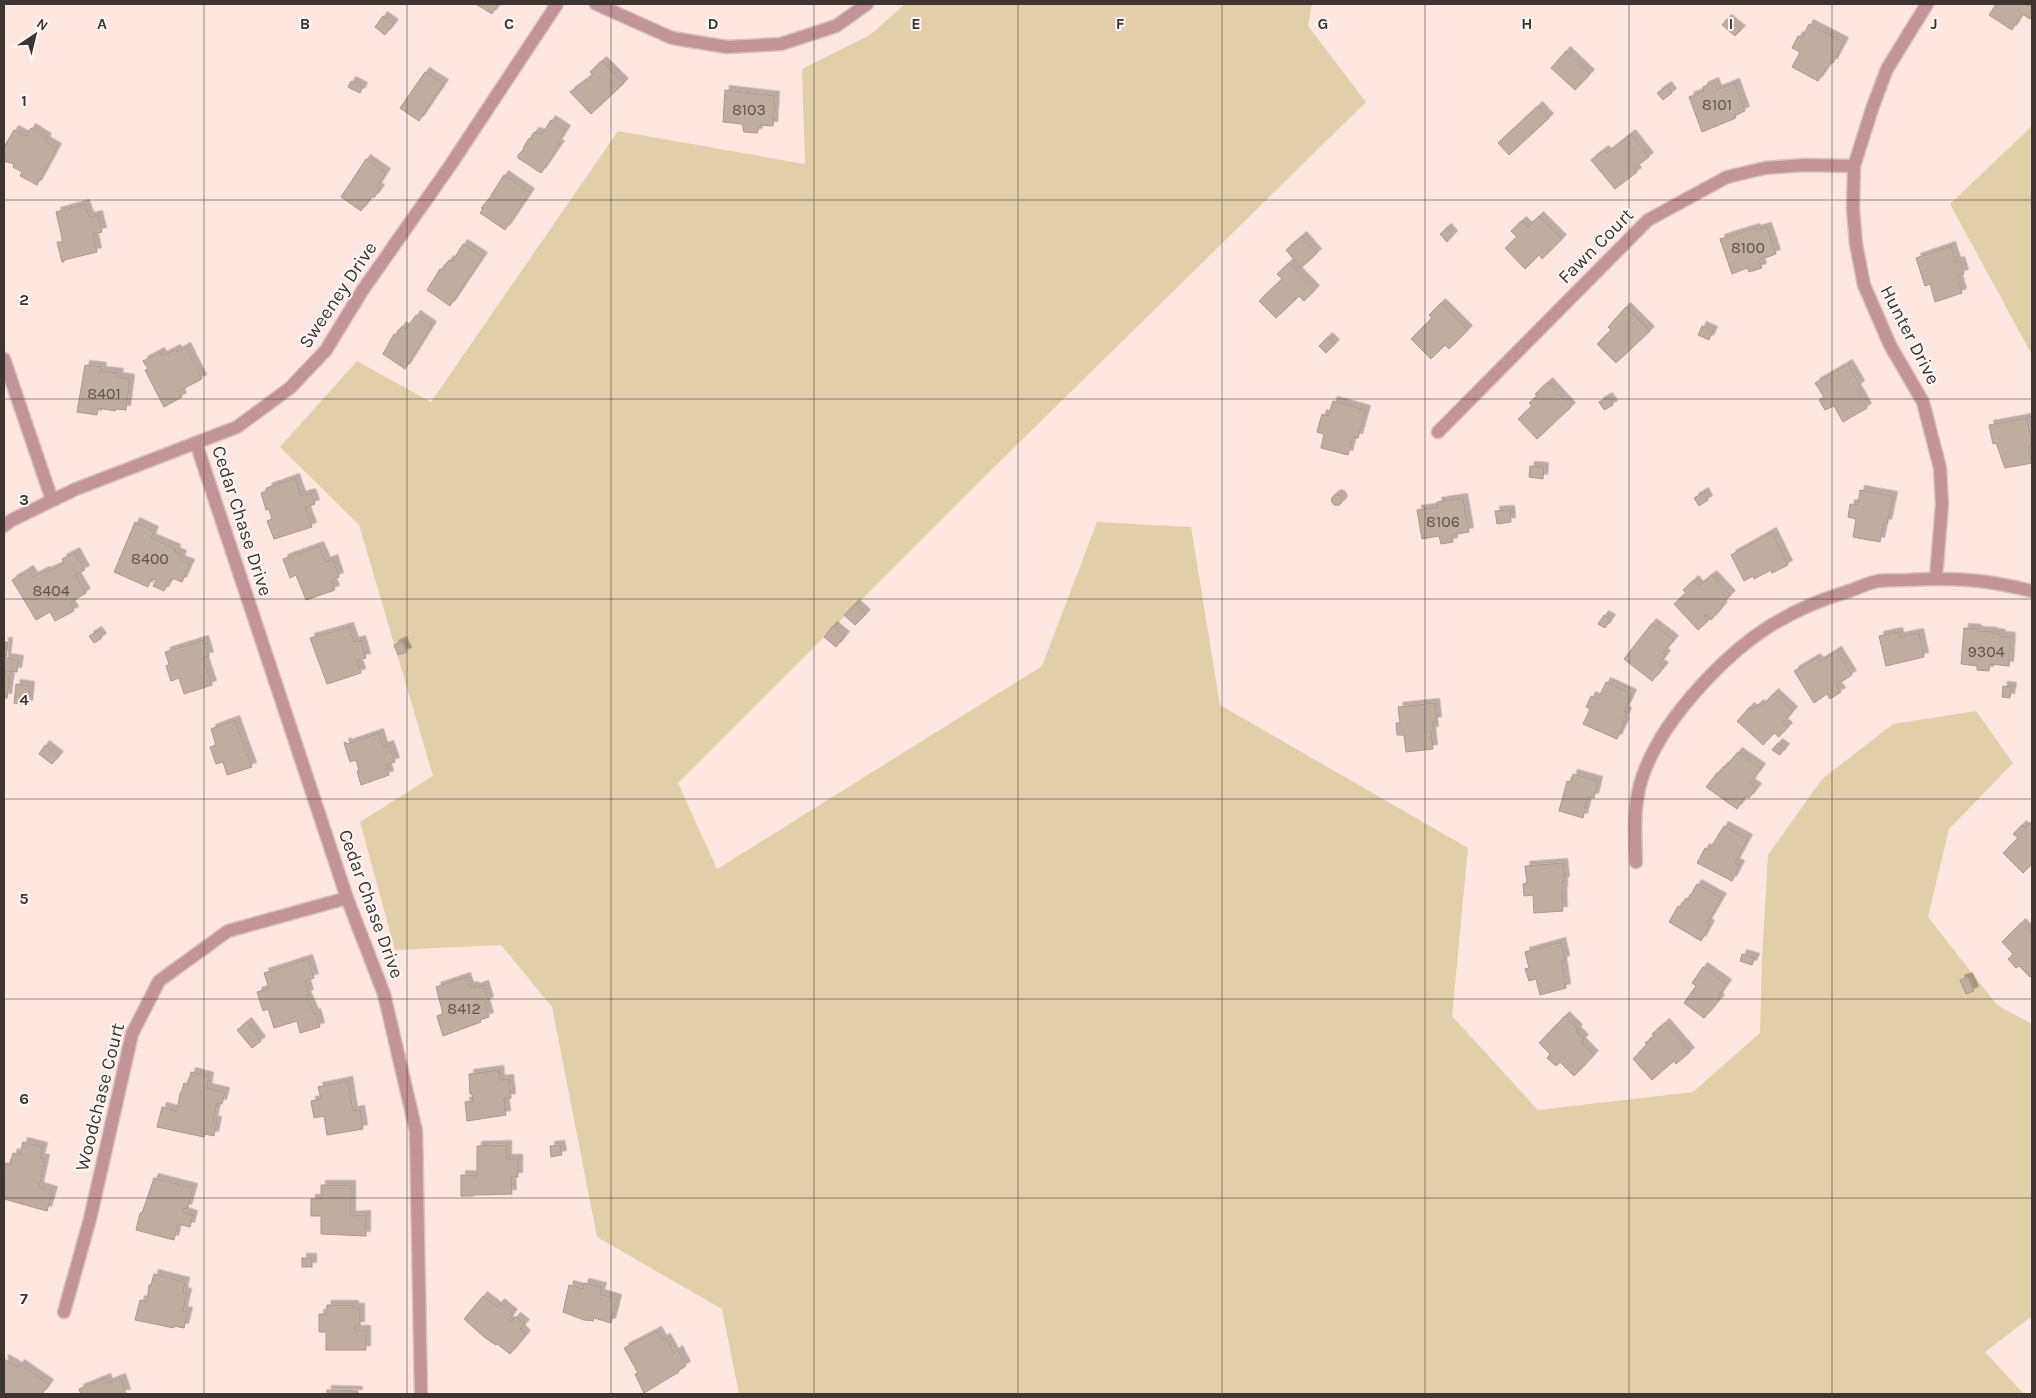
<svg xmlns="http://www.w3.org/2000/svg" width="2036" height="1398" viewBox="0 0 2036 1398" font-family="Karla,sans-serif">
  <defs>
    <filter id="shadow"><feDropShadow dx="4.5" dy="-4.5" stdDeviation="0" flood-color="#0004"/></filter>
  </defs>
  <rect width="100%" height="100%" fill="#ffe6e0"/>
  <!-- green -->
  <g fill="#e2cfa9">
    <path d="M905,4H1312L1308,26L1366,102L981,480L678,783L717,869L1042,666L1097,522L1191,527L1220,705L1468,848L1452,1016L1538,1110L1693,1092L1760,1033L1762,959L1768,855L1822,779L1893,724L1976,711L2013,763L1949,829L1928,917L1997,1005L2032,1024V1316L1985,1352L2024,1394H739L722,1309L597,1237L552,1007L501,945L395,950L360,822L433,776L359,525L280,447L357,361L431,402L618,131L805,164L802,69L870,35Z"/>
    <path d="M2032,126V355L1950,204Z"/>
  </g>
  <!-- building -->
  <g fill="#c0ada0" stroke="#a9988a" filter="url(#shadow)">
    <path d="M476,4H499L492,14Z"/>
    <path d="M1996,4H2032V15L2030,19L2022,14L2012,30L1989,15Z"/>
    <path d="M383,16L394,24L385,35L375,27Z"/>
    <path d="M1727,19L1741,30L1735,36L1722,25Z"/>
    <path d="M1809,24L1844,42L1833,63L1831,62L1818,81L1792,67L1800,52L1792,48L1798,36L1802,38Z"/>
    <path d="M1566,51L1590,74L1575,90L1551,68Z"/>
    <path d="M602,61L624,83L591,114L570,92L593,75L590,72Z"/>
    <path d="M425,72L444,84L419,121L400,108Z"/>
    <path d="M351,81L363,87L360,93L348,87Z"/>
    <path d="M1714,82L1717,90L1735,83L1745,111L1735,115L1736,118L1702,132L1689,97L1704,91L1703,87Z"/>
    <path d="M1667,86L1672,93L1663,100L1657,93Z"/>
    <path d="M725,90L775,96L773,126L760,125L757,133L744,132L742,124L723,122Z"/>
    <path d="M1538,106L1549,118L1509,155L1498,143Z"/>
    <path d="M551,120L566,130L557,144L560,145L541,173L518,158V155L524,149L523,148L529,138L531,140L532,138L531,137L534,132L542,134Z"/>
    <path d="M31,128L47,138L45,141L57,148L37,185L20,176L22,172L13,167L14,164L4,161V147L14,130L26,136Z"/>
    <path d="M1631,134L1649,157L1634,168L1637,172L1615,189L1591,160L1604,150L1607,153Z"/>
    <path d="M366,159L386,173L377,187L380,189L374,198L372,196L361,211L341,197Z"/>
    <path d="M504,175L530,193L505,230L480,213L483,209L481,208L492,195H491Z"/>
    <path d="M85,204L89,217L98,215L102,232L93,234L97,252L64,260V262H62L57,242H63L56,212Z"/>
    <path d="M1539,216L1562,239L1542,259L1539,255L1525,269L1505,248L1517,237L1511,231L1522,221L1528,227Z"/>
    <path d="M1767,227L1776,254L1759,260L1762,268L1749,272L1747,268L1732,274L1720,239L1755,228L1756,230Z"/>
    <path d="M1447,228L1453,235L1447,242L1440,234Z"/>
    <path d="M1302,236L1317,253L1301,268L1286,250Z"/>
    <path d="M463,244L483,257L450,306L427,290L440,269L442,270L449,260L452,262Z"/>
    <path d="M1951,246L1956,262L1960,261L1964,274L1957,276L1962,293L1935,302L1930,284L1925,286L1916,258Z"/>
    <path d="M1289,263L1315,290L1304,301L1299,296L1276,318L1259,301L1282,279L1277,274Z"/>
    <path d="M1441,303L1468,330L1449,349L1445,345L1431,359L1411,339L1432,318L1429,315Z"/>
    <path d="M1626,307L1650,331L1616,363L1597,344L1611,330L1608,327Z"/>
    <path d="M416,315L432,326L405,369L383,354L394,334L396,335L402,326L406,329Z"/>
    <path d="M1702,326L1713,331L1709,340L1698,335Z"/>
    <path d="M1328,337L1335,344L1326,353L1319,346Z"/>
    <path d="M186,347L202,379L179,391L182,397L164,407L145,370L148,369L143,361L160,352L162,356L176,349L177,352Z"/>
    <path d="M1848,364L1860,385L1856,388L1867,408L1843,422L1834,406L1825,410L1819,400L1824,397L1815,383Z"/>
    <path d="M85,365L102,367L101,371L119,373L118,377L130,379L126,410L116,409L115,411L98,408L97,415L77,412Z"/>
    <path d="M1548,382L1571,407L1537,439L1518,419L1532,406L1529,403L1537,396L1535,394Z"/>
    <path d="M1608,397L1613,405L1604,410L1599,402Z"/>
    <path d="M1333,401L1366,410L1358,438L1353,437L1348,455L1321,448L1324,434L1317,432L1322,414L1328,416Z"/>
    <path d="M2027,418L2030,434L2032,433V446L2028,447L2032,463L2005,468L1996,443L1993,444L1989,425Z"/>
    <path d="M1530,466L1544,467L1543,479L1529,477Z"/>
    <path d="M295,478L301,496L311,493L315,504L305,508L312,527L274,539L267,521L272,519L269,509L266,510L261,493L268,490L267,488Z"/>
    <path d="M1860,490L1893,496L1887,524L1884,523L1880,542L1853,537L1856,519L1848,517L1850,504L1858,505Z"/>
    <path d="M1704,492L1708,500L1699,506L1694,498Z"/>
    <circle cx="1337" cy="500" r="5.5"/>
    <path d="M1463,498L1469,532L1452,535L1453,542L1441,544L1439,536L1422,539L1417,510L1438,507L1437,502Z"/>
    <path d="M1510,510L1511,522L1497,524L1495,511Z"/>
    <path d="M135,522L154,531L151,538L176,549L175,552L182,555L180,560L190,564L182,582L172,578L164,591L153,586L156,580L152,578L148,587L114,572Z"/>
    <path d="M1772,532L1788,565L1772,573L1771,570L1754,579L1753,576L1744,581L1731,555Z"/>
    <path d="M319,546L326,562L333,559L339,577L331,580L335,590L306,600L296,575L290,578L283,559Z"/>
    <path d="M75,552L85,570L75,575L86,593L70,603L74,611L55,621L50,612L36,620L12,580L29,570L33,577L45,571L46,572L55,568L64,563L62,559Z"/>
    <path d="M1712,575L1731,595L1721,604L1723,606L1711,620L1705,614L1704,615L1708,621L1698,630L1674,604L1686,593L1683,590L1694,580L1699,586Z"/>
    <path d="M855,604L866,614L855,625L844,615Z"/>
    <path d="M1604,615L1611,619L1605,628L1598,624Z"/>
    <path d="M1652,623L1674,640L1663,653L1666,655L1659,664L1664,667L1652,681L1624,659Z"/>
    <path d="M833,626L845,636L836,647L824,637Z"/>
    <path d="M349,627L354,642L361,640L366,658L357,660L361,673L327,684L310,638Z"/>
    <path d="M1964,628L1977,629V631L1993,632V633L2001,634L2000,636L2011,637L2009,666L1990,664L1989,671L1977,670V666L1961,664Z"/>
    <path d="M97,631L102,638L94,643L89,636Z"/>
    <path d="M1898,632L1899,637L1919,633L1924,657L1886,666L1879,636Z"/>
    <path d="M204,640L209,656L203,658L212,685L184,694L179,678L171,681L166,666L169,664L165,652Z"/>
    <path d="M402,641L407,652L398,655L394,645Z"/>
    <path d="M4,642H8L6,658L19,660L17,672L7,671V675H10L7,698H4Z"/>
    <path d="M1837,651L1852,675L1836,685L1841,692L1830,699L1827,694L1814,703L1794,671L1816,658L1819,662Z"/>
    <path d="M1606,682L1632,694L1624,711L1627,712L1623,721L1625,722L1617,739L1583,724L1590,709L1586,707L1591,696L1598,699Z"/>
    <path d="M16,684L30,686L28,705L14,703Z"/>
    <path d="M2003,686L2012,687L2010,698L2002,697Z"/>
    <path d="M1774,693L1793,711L1783,723L1788,727L1779,737L1774,733L1763,745L1737,721L1750,707L1753,710L1759,704L1762,706Z"/>
    <path d="M1435,703L1437,721L1433,722L1434,731H1431L1433,749L1406,752L1404,735H1397L1396,723H1400L1398,707Z"/>
    <path d="M235,720L252,767L227,775L223,762L216,764L210,747L216,745L211,729Z"/>
    <path d="M379,733L383,747L389,745L395,762L386,765L389,775L361,785L357,771H359L356,760L350,762L344,743L346,742L347,744Z"/>
    <path d="M1778,743L1785,748L1780,755L1772,750Z"/>
    <path d="M45,745L59,756L52,764L39,754Z"/>
    <path d="M1738,752L1761,768L1750,783L1757,788L1749,798L1746,796L1737,809L1706,787L1717,773L1718,774L1724,766L1725,767Z"/>
    <path d="M1573,774L1598,781L1594,798L1588,797L1583,818L1559,811L1567,781L1571,782Z"/>
    <path d="M2032,821V867L2031,865L2023,873L2003,853L2018,838L2013,834L2022,825L2025,828Z"/>
    <path d="M1724,826L1748,839L1735,863L1740,865L1732,881L1697,863L1705,848L1709,850Z"/>
    <path d="M1563,863L1565,881H1563V891H1562L1563,911L1534,913L1533,895L1524,896L1523,884L1527,883L1525,866Z"/>
    <path d="M1697,884L1722,898L1707,923L1710,925L1701,941L1669,922L1678,906L1680,908L1686,898L1688,900Z"/>
    <path d="M2021,923L2032,933V975L2030,977L2019,966L2016,968L2008,959L2013,954L2002,942Z"/>
    <path d="M1561,942L1565,960L1562,961L1566,988L1540,995L1536,979L1529,981L1525,969L1529,968L1525,952Z"/>
    <path d="M1742,954L1755,958L1752,965L1740,961Z"/>
    <path d="M308,959L314,978L305,981L309,994L306,995L314,1014L316,1013L320,1027L300,1033L297,1021L274,1028L268,1009L263,1011L257,992L269,988L264,973Z"/>
    <path d="M1703,967L1727,984L1718,997L1720,999L1704,1018L1684,1003L1696,986L1692,983Z"/>
    <path d="M466,977L469,987L474,986L475,988L484,985L489,1001L485,1003L489,1017L480,1020L481,1022L443,1036L437,1016L443,1014L436,987Z"/>
    <path d="M1968,977L1974,991L1966,994L1960,980Z"/>
    <path d="M1565,1016L1578,1029L1576,1031L1584,1039L1581,1042L1594,1055L1574,1076L1560,1062L1556,1066L1547,1058L1550,1054L1539,1043Z"/>
    <path d="M247,1022L261,1041L252,1048L237,1030Z"/>
    <path d="M1665,1023L1690,1052L1676,1064L1674,1061L1652,1080L1633,1059L1647,1044L1645,1043L1654,1036L1652,1034Z"/>
    <path d="M499,1070L500,1080L509,1079L511,1098L504,1099L506,1115L467,1121L465,1102L473,1101L472,1094H470L469,1074Z"/>
    <path d="M191,1072L209,1077L207,1088L225,1092L222,1104L217,1103L213,1121H217L214,1136L205,1134L204,1137L157,1127L162,1107L177,1111L180,1093H181L184,1083L188,1084Z"/>
    <path d="M348,1081L353,1111L360,1110L363,1129L327,1135L324,1116L314,1118L311,1101L321,1099L318,1087Z"/>
    <path d="M23,1142L43,1147L40,1158L45,1159L39,1187L53,1191L47,1211L4,1199V1172L6,1163L10,1164L13,1153L20,1155Z"/>
    <path d="M507,1145V1159H518V1177H511L512,1194L473,1195V1196H461V1175L477,1176V1146Z"/>
    <path d="M560,1145L562,1155L551,1157L550,1146Z"/>
    <path d="M154,1178L193,1188L187,1209L184,1208L183,1212L193,1215L190,1227L178,1224L174,1240L136,1230L140,1213H142Z"/>
    <path d="M321,1185H351V1216L366,1215V1236L321,1234V1216H311V1199H321Z"/>
    <rect x="302" y="1258" width="10" height="9"/>
    <path d="M154,1274L185,1282L183,1292L187,1293L183,1311L188,1312L184,1328L174,1326V1328L135,1320L140,1300L147,1302L149,1285H151Z"/>
    <path d="M584,1283L602,1287L600,1294L617,1299L611,1323L594,1318L593,1321L584,1320L563,1312L569,1285L583,1289Z"/>
    <path d="M483,1296L497,1307L500,1303L513,1314L508,1320L511,1322L516,1317L525,1324L520,1329L526,1335L510,1354L497,1344L496,1345L484,1337L464,1319Z"/>
    <path d="M327,1305H354V1308H360V1326H355V1330H366V1350H326V1332H319V1314H326Z"/>
    <path d="M657,1331L662,1340L666,1338L674,1353L678,1350L686,1366L678,1370L679,1372L644,1393L635,1374L638,1373L624,1348Z"/>
    <path d="M4,1359L18,1367L20,1364L49,1384L42,1394H4Z"/>
    <path d="M106,1378L108,1383L121,1378L126,1394H81L79,1389Z"/>
    <path d="M327,1390L358,1391V1394H327Z"/>
  </g>
  <g fill="none" stroke-linecap="round" stroke-linejoin="round">
    <!-- street casing -->
    <g stroke="#d8c3bd" stroke-width="15">
      <g id="street">
        <path d="M596,4L672,38L727,47L781,44L836,26L867,4"/>
        <path d="M1927,4L1887,69L1873,106L1854,166L1853,209L1856,244L1864,285L1890,345L1923,402L1940,468L1942,504L1936,578"/>
        <path d="M4,359L52,500"/>
        <path d="M1438,432L1648,220L1727,177L1765,168L1804,165L1854,166"/>
        <path d="M196,443L347,898L384,994L416,1131L421,1394"/>
        <path d="M4,526L12,520L76,489L237,427L290,388L326,350L362,291L452,163L557,4"/>
        <path d="M1636,862C1635,832 1633,803 1643,775C1663,718 1730,647 1782,619C1803,607 1826,598 1849,591C1858,588 1868,583 1878,581C1888,580 1898,580 1908,580C1955,577 1987,580 2032,591"/>
        <path d="M64,1312L90,1219L132,1034L159,981L228,931L347,898"/>
      </g>
    </g>
    <!-- street -->
    <use href="#street" stroke="#c3939a" stroke-width="12"/>
  </g>
  <!-- grid -->
  <path fill="none" stroke="#3e3532" stroke-width="1" stroke-opacity="0.55" d="M204,4V1394M407,4V1394M611,4V1394M814,4V1394M1018,4V1394M1222,4V1394M1425,4V1394M1629,4V1394M1832,4V1394M4,200H2032M4,399H2032M4,599H2032M4,799H2032M4,999H2032M4,1198H2032"/>
  <g text-anchor="middle" dominant-baseline="central" stroke-width="4" stroke-linejoin="round" paint-order="stroke">
    <!-- number labels -->
    <g font-size="16" fill="#5e534e">
      <text x="1717" y="104">8101</text>
      <text x="749" y="109">8103</text>
      <text x="1748" y="247">8100</text>
      <text x="104" y="393">8401</text>
      <text x="1443" y="521">8106</text>
      <text x="150" y="558">8400</text>
      <text x="51" y="590">8404</text>
      <text x="1986" y="651">9304</text>
      <text x="464" y="1008">8412</text>
    </g>
    <!-- street labels -->
    <g font-size="19" fill="#3e3532" stroke="#fef8f7">
      <text transform="translate(1596 246) rotate(-45)">Fawn Court</text>
      <text transform="translate(338 295) rotate(-56)">Sweeney Drive</text>
      <text transform="translate(1910 335) rotate(63)">Hunter Drive</text>
      <text transform="translate(242 521) rotate(72)">Cedar Chase Drive</text>
      <text transform="translate(371 904) rotate(70)">Cedar Chase Drive</text>
      <text transform="translate(100 1097) rotate(-76)">Woodchase Court</text>
    </g>
  </g>
  <g font-size="16" text-anchor="middle" font-weight="bold" fill="#3e3532" stroke="#fef8f7" stroke-width="4" stroke-linejoin="round" paint-order="stroke">
    <text x="102" y="29">A</text>
    <text x="305" y="29">B</text>
    <text x="509" y="29">C</text>
    <text x="713" y="29">D</text>
    <text x="916" y="29">E</text>
    <text x="1120" y="29">F</text>
    <text x="1323" y="29">G</text>
    <text x="1527" y="29">H</text>
    <text x="1731" y="29">I</text>
    <text x="1934" y="29">J</text>
    <text x="24" y="106">1</text>
    <text x="24" y="305">2</text>
    <text x="24" y="505">3</text>
    <text x="24" y="705">4</text>
    <text x="24" y="904">5</text>
    <text x="24" y="1104">6</text>
    <text x="24" y="1304">7</text>
  </g>
  <!-- border -->
  <rect width="2036" height="1398" fill="none" stroke="#3e3532" stroke-width="10"/>
  <!-- north arrow -->
  <g transform="translate(35 35) rotate(35)" stroke="#fef8f7" stroke-width="4" paint-order="stroke">
  <path d="M0-4L9 19L0 12L-9 19Z" fill="#3e3532"/>
  <text y="-8" font-size="14" font-weight="bold" text-anchor="middle" fill="#3e3532">N</text>
  </g>
</svg>
